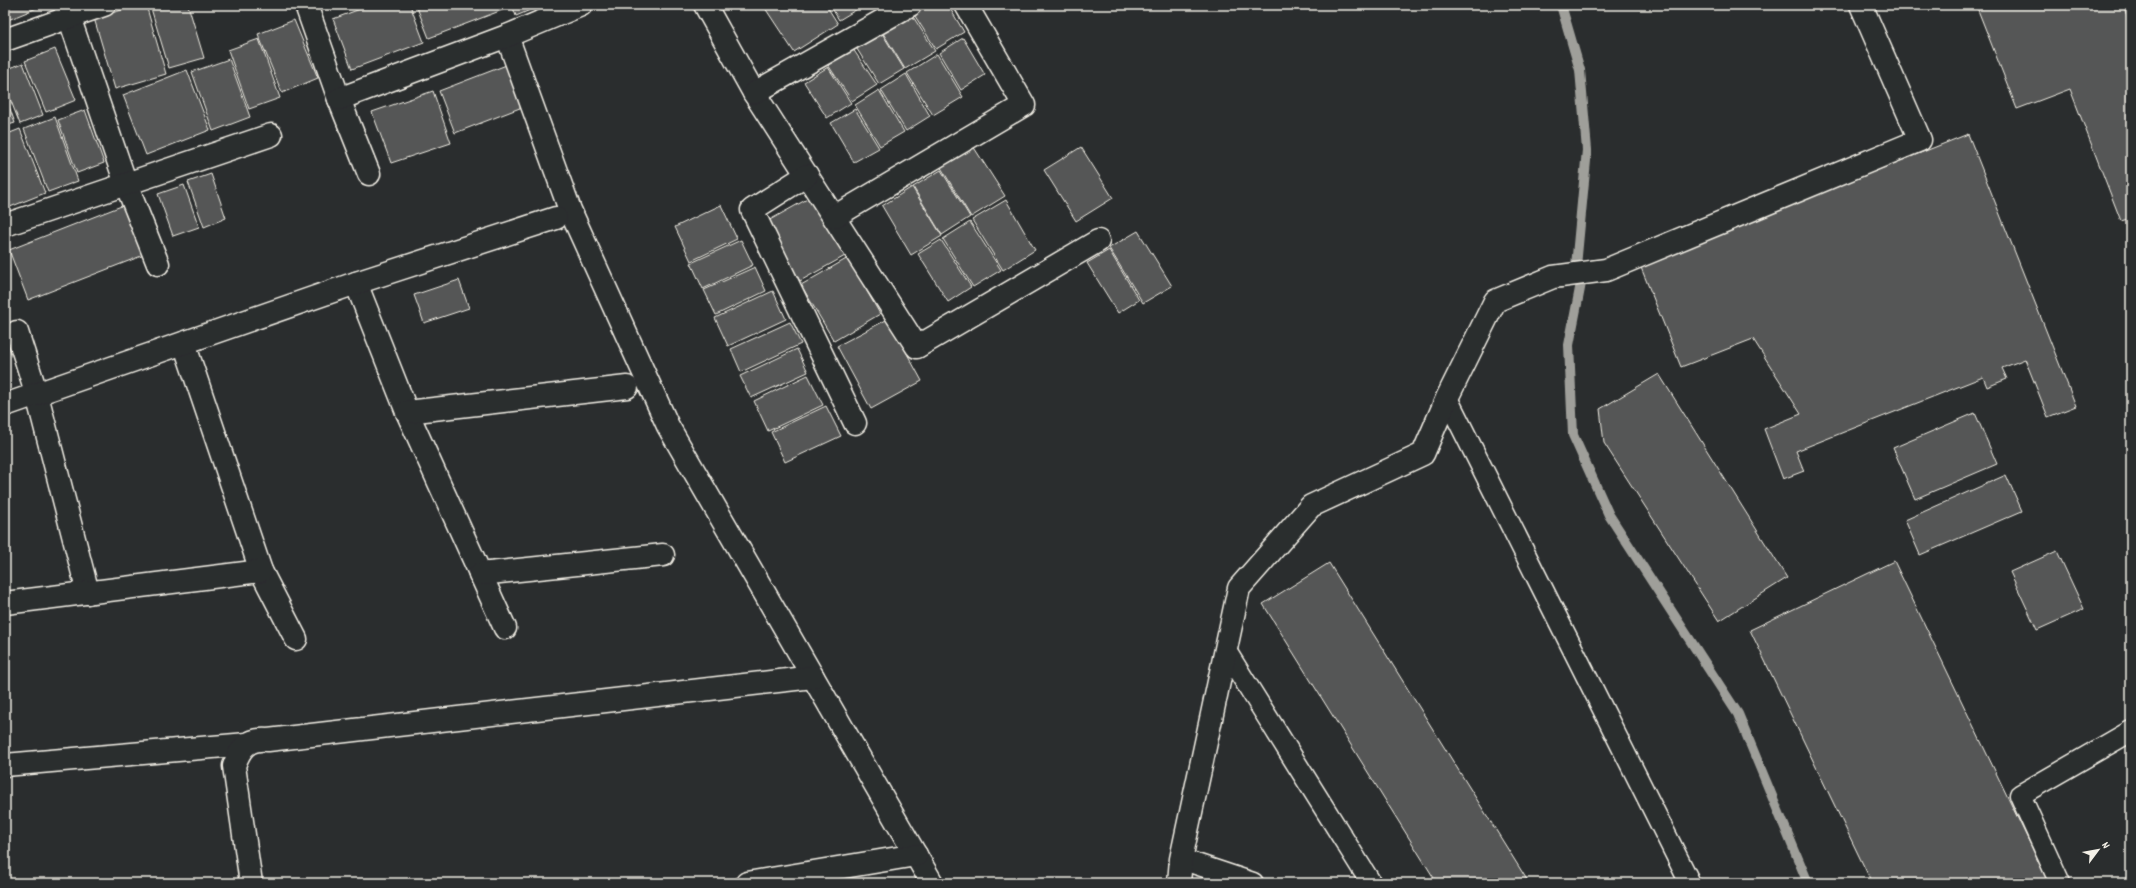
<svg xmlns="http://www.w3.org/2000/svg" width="2136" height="888" viewBox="0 0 2136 888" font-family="Dekko,sans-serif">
  <rect width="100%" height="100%" fill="#2a2d2e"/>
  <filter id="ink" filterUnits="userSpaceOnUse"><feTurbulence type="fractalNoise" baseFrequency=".025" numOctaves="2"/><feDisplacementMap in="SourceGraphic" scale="8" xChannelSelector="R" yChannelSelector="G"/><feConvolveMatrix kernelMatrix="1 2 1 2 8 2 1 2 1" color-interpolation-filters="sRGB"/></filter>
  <g filter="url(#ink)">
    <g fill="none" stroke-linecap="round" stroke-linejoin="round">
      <!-- stream -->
      <path stroke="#9f9f9a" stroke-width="10" d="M1561,5L1580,70L1587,150L1576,266L1583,273L1569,345L1573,435L1609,515L1738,714L1808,883"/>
    </g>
    <!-- building -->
    <g fill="#555756" stroke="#f4f1e8">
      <path d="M5,5H44L8,20L5,13Z"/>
      <path d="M139,5H146L166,74L115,89L94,18Z"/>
      <path d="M150,5H188L204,58L169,68Z"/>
      <path d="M332,5H346L334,9Z"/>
      <path d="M371,5H410L424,42L352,69L333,19Z"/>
      <path d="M416,5H504L505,9L429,38Z"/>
      <path d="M512,5H542L516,16Z"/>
      <path d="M763,5H826L838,24L794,52Z"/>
      <path d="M830,5H864L839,20Z"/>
      <path d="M926,5H948L964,32L936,49L913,13Z"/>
      <path d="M1976,5H2123L2131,26V218L2121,221L2070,89L2017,109Z"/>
      <path d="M910,12L935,51L905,69L881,30Z"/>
      <path d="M294,20L318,78L282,93L258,34Z"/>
      <path d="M880,30L904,69L879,84L855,46Z"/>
      <path d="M963,38L985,75L961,90L939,53Z"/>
      <path d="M259,39L280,98L249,109L228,50Z"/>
      <path d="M55,49L76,100L46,112L25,61Z"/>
      <path d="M853,49L877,85L852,101L828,65Z"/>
      <path d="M937,54L963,97L933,115L907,73Z"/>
      <path d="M229,59L250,117L213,131L192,72Z"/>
      <path d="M23,63L43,115L20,124L5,86V70Z"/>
      <path d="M509,64L525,106L455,133L439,91Z"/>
      <path d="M828,67L851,103L827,118L804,82Z"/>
      <path d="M187,70L210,130L146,155L123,95Z"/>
      <path d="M906,74L930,116L906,131L881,90Z"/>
      <path d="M879,90L904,132L880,146L855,105Z"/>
      <path d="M433,91L451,143L391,163L372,112Z"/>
      <path d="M5,95L15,123L5,126Z"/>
      <path d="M855,109L879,148L854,162L831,123Z"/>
      <path d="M85,110L104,163L77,173L58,120Z"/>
      <path d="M55,117L78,181L48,192L24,129Z"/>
      <path d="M20,129L45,193L5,209V135Z"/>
      <path d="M1968,134L2076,406L2048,417L2025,359L2002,368L2007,379L1987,387L1983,377L1796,451L1804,471L1783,479L1764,429L1801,414L1753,339L1681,367L1640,265Z"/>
      <path d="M973,146L1005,196L971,217L940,166Z"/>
      <path d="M1081,147L1113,198L1076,221L1044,170Z"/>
      <path d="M941,170L970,217L942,235L913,187Z"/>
      <path d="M211,174L226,218L204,227L188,182Z"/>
      <path d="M184,185L199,227L173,236L158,194Z"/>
      <path d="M912,187L942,236L911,255L882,206Z"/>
      <path d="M811,197L845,256L800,281L766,222Z"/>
      <path d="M1006,200L1035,250L1003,270L972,220Z"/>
      <path d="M124,205L144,255L28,300L9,250Z"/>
      <path d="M721,205L737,239L691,261L675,227Z"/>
      <path d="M970,222L1001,270L973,287L943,239Z"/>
      <path d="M1138,231L1172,286L1143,303L1109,248Z"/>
      <path d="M741,240L753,265L703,289L691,263Z"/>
      <path d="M941,240L971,287L948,302L918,254Z"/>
      <path d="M1109,250L1139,300L1118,313L1087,263Z"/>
      <path d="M848,258L880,314L834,341L801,285Z"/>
      <path d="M755,267L766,291L716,315L704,290Z"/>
      <path d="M459,280L469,308L424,323L414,295Z"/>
      <path d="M773,291L786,319L728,346L715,318Z"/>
      <path d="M888,319L922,381L871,409L837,346Z"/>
      <path d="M790,322L801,344L741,372L731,349Z"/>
      <path d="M797,349L808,372L751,398L740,376Z"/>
      <path d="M1659,374L1787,578L1719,621L1604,443L1600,409Z"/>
      <path d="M808,375L823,405L768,431L754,401Z"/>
      <path d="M826,406L841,436L785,462L771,432Z"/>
      <path d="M1975,413L1997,464L1915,499L1893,448Z"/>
      <path d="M2006,475L2022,511L1920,555L1905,520Z"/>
      <path d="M2057,551L2084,609L2037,630L2010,572Z"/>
      <path d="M1894,561L2049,883H1872L1750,630Z"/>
      <path d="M1329,563L1529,883H1437L1263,604Z"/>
    </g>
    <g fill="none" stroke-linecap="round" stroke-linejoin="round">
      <!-- service casing -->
      <g stroke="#f4f1e8" stroke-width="23">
        <g id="service">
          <path d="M1447,398L1690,883"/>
          <path d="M1226,651L1371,883"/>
          <path d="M1181,859L1253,883"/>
          <path d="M2060,883L2020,795L2131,731"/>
        </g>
      </g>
      <!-- minor casing -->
      <g stroke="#f4f1e8" stroke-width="25">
        <g id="minor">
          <path d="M65,5L126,184L158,264"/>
          <path d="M306,5L339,99L369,174"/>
          <path d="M705,5L754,93L917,347L1098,241"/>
          <path d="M507,36L570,210L668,426L932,883"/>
          <path d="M5,40L104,5"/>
          <path d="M754,93L910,5"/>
          <path d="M339,99L507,36L581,5"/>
          <path d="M807,175L752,210L855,423"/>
          <path d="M834,217L1024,105L966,5"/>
          <path d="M5,225L271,135"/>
          <path d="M356,283L407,412L505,628"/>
          <path d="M17,332L37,395L88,593"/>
          <path d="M184,343L261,571L296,639"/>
          <path d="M5,405L356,283L556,218"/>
          <path d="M407,412L627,387"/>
          <path d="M480,574L663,555"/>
          <path d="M5,603L261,571"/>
          <path d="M5,765L247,744"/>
          <path d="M251,883L234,766C240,748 248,738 268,740L813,677"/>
          <path d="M747,883L916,855"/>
          <path d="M1179,883L1181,859L1239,588L1311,506L1423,454L1447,398L1495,301L1553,277L1606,270L1920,140L1861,5"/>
        </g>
      </g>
      <!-- service -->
      <use href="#service" stroke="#2a2d2e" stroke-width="20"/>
      <!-- minor -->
      <use href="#minor" stroke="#2a2d2e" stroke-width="22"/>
    </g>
  </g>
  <!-- margin -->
  <rect width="2136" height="888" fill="none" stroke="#2a2d2e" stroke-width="20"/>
  <rect x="10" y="10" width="2116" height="868" fill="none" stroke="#f4f1e8" stroke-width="1.5" filter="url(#ink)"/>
  <!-- north arrow -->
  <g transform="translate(2098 850) rotate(58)" stroke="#2a2d2e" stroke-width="3" paint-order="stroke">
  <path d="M0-3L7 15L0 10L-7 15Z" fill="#f4f1e8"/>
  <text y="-6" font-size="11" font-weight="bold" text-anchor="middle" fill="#f4f1e8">N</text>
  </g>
</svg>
